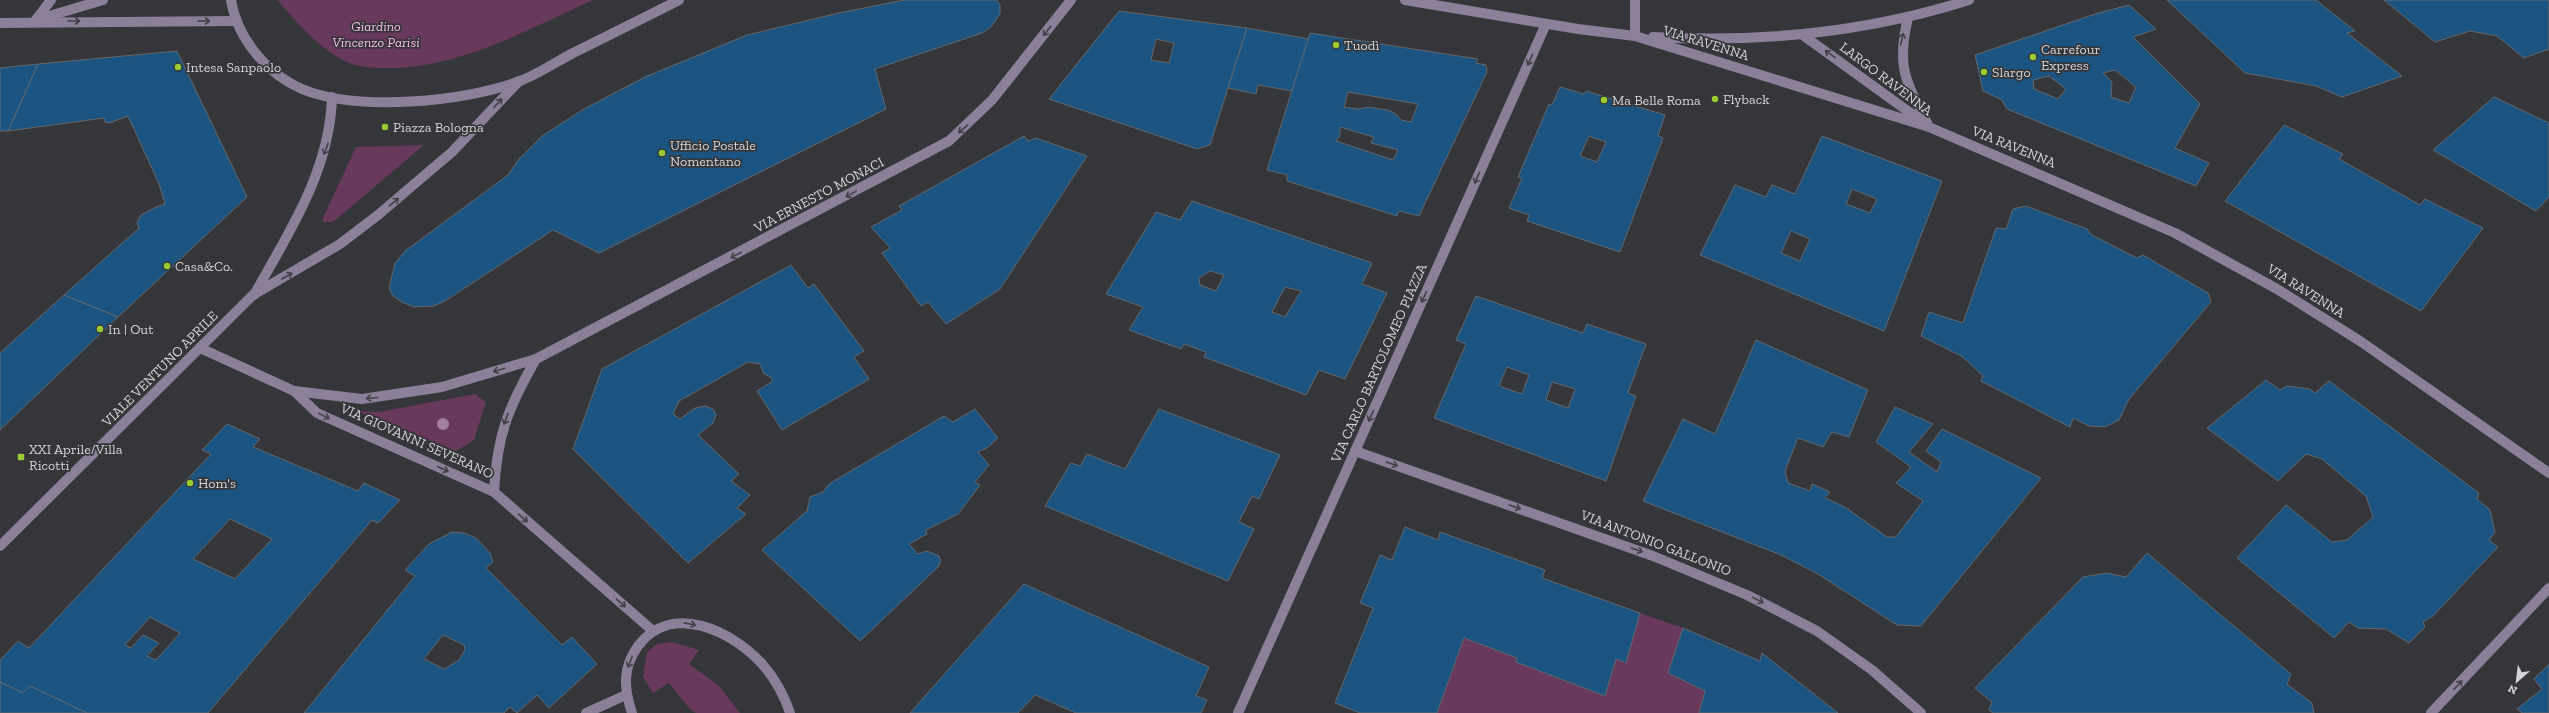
<svg xmlns="http://www.w3.org/2000/svg" width="2549" height="713" viewBox="0 0 2549 713" font-family="'Zilla Slab',serif">
  <rect width="100%" height="100%" fill="#35363a"/>
  <!-- green -->
  <g fill="#69385d">
    <path d="M277,0H593C526,30 458,70 383,68C372,68 357,67 347,62C319,49 298,23 277,0Z"/>
    <path d="M424,145L333,222H323V218L356,147Z"/>
    <path d="M475,394L486,402L474,440L456,451L356,411L379,412Z"/>
    <path d="M1640,613L1683,628L1669,673L1705,691L1699,713H1437L1464,638L1517,658L1605,696L1616,659Z"/>
    <path d="M672,642L699,650L689,664L718,685L740,713H696L690,709L669,683L653,693L643,677L647,652L657,644Z"/>
  </g>
  <!-- building -->
  <g fill="#1b5480" stroke="#64676b" fill-rule="evenodd">
    <path d="M904,0H997L1000,5V14L991,27L982,33L875,69L886,109L599,253L553,230L445,301L434,306L414,307L402,302L393,296L389,288L395,263L405,251L508,175L519,159L542,136L584,109L645,77L747,35L839,13Z"/>
    <path d="M2167,0H2316L2355,31L2347,33L2402,76L2342,97L2316,86L2245,73Z"/>
    <path d="M2384,0H2549V49L2524,58L2497,36L2470,31L2435,42Z"/>
    <path d="M2129,5L2156,29L2133,37L2200,104L2175,148L2209,163L2196,186L2007,109L2002,100L1983,91L1975,55L2095,14ZM2115,70L2136,87L2129,103L2111,97L2112,82L2103,73ZM2049,76L2066,89L2058,99L2034,89L2033,80Z"/>
    <path d="M1119,11L1247,28L1210,145L1197,149L1049,99ZM1156,39L1174,43L1169,63L1151,60Z"/>
    <path d="M1247,28L1309,39L1292,91L1258,85L1256,94L1228,88Z"/>
    <path d="M1310,33L1478,59L1476,63L1486,65L1487,72L1419,216L1399,211L1397,216L1287,181V175L1267,170ZM1348,92L1418,104L1411,122L1401,120L1396,114L1388,110L1368,107L1359,109L1344,107ZM1340,127L1374,137L1371,143L1398,150L1393,160L1336,141L1340,135Z"/>
    <path d="M177,51L247,197L118,317L64,295L139,228L137,222L141,215L156,207L165,204L159,184L128,116L109,123L105,122L104,118L8,131L38,64Z"/>
    <path d="M38,64L8,131H0V68Z"/>
    <path d="M1560,87L1584,94L1586,91L1665,115L1658,136L1663,138L1620,252L1527,221L1529,215L1509,208L1522,178L1518,177L1549,104L1552,105ZM1589,136L1606,142L1597,162L1580,156Z"/>
    <path d="M2494,97L2549,123V197L2536,211L2433,150Z"/>
    <path d="M2284,125L2343,154L2339,159L2420,205L2425,199L2483,228L2421,311L2225,201Z"/>
    <path d="M1024,136L1028,141L1036,138L1087,156L1000,289L946,324L928,302L921,306L882,253L890,248L871,227L902,210L899,206Z"/>
    <path d="M1822,136L1942,181L1884,331L1700,255L1735,185L1766,197L1772,185L1795,194ZM1852,189L1877,199L1870,213L1846,204ZM1791,231L1810,239L1800,261L1781,253Z"/>
    <path d="M1192,201L1372,263L1362,284L1387,293L1345,379L1319,370L1306,395L1204,357L1206,352L1184,344L1181,349L1129,330L1143,307L1106,294L1156,212L1180,220ZM1210,271L1224,275L1216,291L1200,285L1199,278ZM1285,287L1301,291L1285,317L1272,312Z"/>
    <path d="M2026,206L2087,229L2092,235L2137,258L2143,255L2208,293L2211,302L2129,399L2119,420L2105,427L2089,426L2073,418L2070,427L1981,381L1983,376L1963,357L1921,336L1929,312L1963,323L1996,228L2006,229L2013,209Z"/>
    <path d="M791,265L808,288L814,284L864,351L854,357L869,379L782,430L757,391L773,381L769,376L764,374L760,364L748,362L679,401L673,414L680,419L695,408L705,406L713,409L716,415L713,423L698,435L739,474L731,481L750,495L737,508L746,514L688,563L573,449L602,369Z"/>
    <path d="M64,295L118,317L0,430V353Z"/>
    <path d="M1476,296L1583,333L1587,324L1646,344L1628,393L1636,396L1606,481L1434,418L1466,344L1456,340ZM1507,367L1529,375L1522,394L1499,386ZM1552,382L1575,389L1568,408L1546,400Z"/>
    <path d="M1756,340L1868,390L1849,437L1832,432L1823,447L1798,438L1785,471L1788,483L1810,491L1812,484L1830,492L1825,498L1845,507L1887,537H1896L1923,501L1896,483L1911,467L1876,442L1895,407L1933,424L1909,452L1937,472L1941,462L1926,451L1942,429L2041,478L1921,626L1897,625L1818,574L1781,555L1643,501L1683,419L1715,434Z"/>
    <path d="M2266,380L2280,390L2287,386L2310,389L2315,393L2329,381L2479,493L2477,499L2490,510L2495,532L2489,540L2498,547L2433,616L2423,622L2425,627L2409,643L2386,629L2358,628L2349,622L2334,638L2237,558L2286,505L2332,542L2347,540L2373,517L2366,496L2322,459L2306,454L2278,481L2207,428Z"/>
    <path d="M975,409L998,438L987,448L978,452L989,465L975,482L980,485L958,514L926,530L927,534L909,544L918,554L927,551L939,556L941,561L938,567L860,641L762,550L807,511L810,497L823,492L829,484L944,416L953,422Z"/>
    <path d="M1159,409L1280,455L1259,499L1252,496L1239,522L1254,529L1228,581L1045,506L1071,463L1080,466L1087,454L1125,469Z"/>
    <path d="M227,424L260,439L253,447L358,491L364,483L400,500L378,523L372,520L208,713H87L30,686L23,693L0,682V660L18,641L29,648L211,454L202,450ZM230,519L272,539L235,579L193,559ZM150,617L180,633L156,660L147,656L159,643L143,635L131,648L125,645Z"/>
    <path d="M1405,527L1438,540L1440,532L1545,570L1542,578L1640,613L1626,663L1616,659L1605,696L1516,662L1517,658L1464,638L1437,713H1360L1335,703L1373,608L1360,603L1380,555L1392,560Z"/>
    <path d="M452,532L464,533L476,538L490,553L493,562L486,568L562,645L572,637L597,664L549,708L537,695L517,713L510,707L504,713H304L415,576L405,570L429,544ZM443,635L464,645L465,650L459,660L444,669L424,659Z"/>
    <path d="M2147,553L2291,674L2287,684L2312,703L2314,713H1993L1989,710L1992,702L1975,688L2083,577L2106,573L2126,577Z"/>
    <path d="M1024,584L1209,667L1196,696L1207,700L1201,713H1076L1035,695L1018,713H910Z"/>
    <path d="M1683,628L1760,661L1762,653L1838,713H1699L1705,691L1668,673Z"/>
    <path d="M2549,664V713H2522L2517,709L2542,689L2534,679Z"/>
    <path d="M0,682L23,693L30,686L87,713H0Z"/>
  </g>
  <g fill="none" stroke-linecap="round" stroke-linejoin="round">
    <!-- minor -->
    <g stroke="#8b7f9a" stroke-width="10">
      <path d="M231,0C237,38 267,74 302,89C357,112 465,102 520,81C538,74 556,62 573,53C609,35 644,18 679,0"/>
      <path d="M1405,0L1578,29L1635,36L1929,127L2175,233L2277,289L2360,341L2549,473"/>
      <path d="M1635,0V36"/>
      <path d="M46,17L103,0"/>
      <path d="M1908,18C1896,67 1906,82 1928,125"/>
      <path d="M35,21L51,0"/>
      <path d="M0,23L235,21"/>
      <path d="M1804,36L1923,122"/>
      <path d="M1653,37C1762,43 1865,33 1969,0"/>
      <path d="M254,295C289,232 330,171 332,97"/>
      <path d="M200,348L294,391L362,399L442,387L536,359L949,141L992,100L1071,0"/>
      <path d="M294,391L317,413L494,492L653,631"/>
      <path d="M1355,451L1653,556L1747,595L1817,631L1872,670L1921,713"/>
      <path d="M494,492C497,435 508,408 536,359"/>
      <path d="M0,546L253,295L340,244L378,215L452,152L519,81"/>
      <path d="M586,713L626,695"/>
      <path d="M632,713C624,689 622,668 638,646C671,601 733,631 763,665C776,680 784,695 790,713"/>
      <path d="M1238,713L1546,24"/>
      <path d="M2431,713L2549,588"/>
    </g>
  </g>
  <!-- trees -->
  <circle fill="#a27e9a" cx="443" cy="424" r="6"/>
  <!-- one-way arrows -->
  <defs><path id="oneway-shaft" d="M-6 0H5M1.5-3L5.5 0L1.5 3" fill="none" stroke-width="1.6" stroke-linecap="round" stroke-linejoin="round"/></defs>
  <g stroke="#424148">
    <use href="#oneway-shaft" transform="translate(74 21)"/>
    <use href="#oneway-shaft" transform="translate(204 21)"/>
    <use href="#oneway-shaft" transform="translate(1047 31) rotate(128)"/>
    <use href="#oneway-shaft" transform="translate(1902 39) rotate(-77)"/>
    <use href="#oneway-shaft" transform="translate(1830 54) rotate(-145)"/>
    <use href="#oneway-shaft" transform="translate(1530 60) rotate(114)"/>
    <use href="#oneway-shaft" transform="translate(498 103) rotate(-47)"/>
    <use href="#oneway-shaft" transform="translate(963 129) rotate(140)"/>
    <use href="#oneway-shaft" transform="translate(326 149) rotate(110)"/>
    <use href="#oneway-shaft" transform="translate(1477 178) rotate(114)"/>
    <use href="#oneway-shaft" transform="translate(851 194) rotate(151)"/>
    <use href="#oneway-shaft" transform="translate(394 202) rotate(-40)"/>
    <use href="#oneway-shaft" transform="translate(736 255) rotate(152)"/>
    <use href="#oneway-shaft" transform="translate(287 276) rotate(-30)"/>
    <use href="#oneway-shaft" transform="translate(1424 297) rotate(114)"/>
    <use href="#oneway-shaft" transform="translate(499 370) rotate(163)"/>
    <use href="#oneway-shaft" transform="translate(372 398) rotate(175)"/>
    <use href="#oneway-shaft" transform="translate(324 416) rotate(26)"/>
    <use href="#oneway-shaft" transform="translate(1371 416) rotate(114)"/>
    <use href="#oneway-shaft" transform="translate(506 419) rotate(111)"/>
    <use href="#oneway-shaft" transform="translate(1392 464) rotate(19)"/>
    <use href="#oneway-shaft" transform="translate(443 469) rotate(24)"/>
    <use href="#oneway-shaft" transform="translate(1515 507) rotate(19)"/>
    <use href="#oneway-shaft" transform="translate(523 518) rotate(41)"/>
    <use href="#oneway-shaft" transform="translate(1637 550) rotate(19)"/>
    <use href="#oneway-shaft" transform="translate(1758 600) rotate(26)"/>
    <use href="#oneway-shaft" transform="translate(621 603) rotate(41)"/>
    <use href="#oneway-shaft" transform="translate(690 624) rotate(11)"/>
    <use href="#oneway-shaft" transform="translate(630 662) rotate(112)"/>
    <use href="#oneway-shaft" transform="translate(2458 685) rotate(-47)"/>
  </g>
  <!-- markers -->
  <g fill="#9bcb33" stroke="#35363a" stroke-width="1.5">
    <circle cx="1336" cy="45" r="4"/>
    <circle cx="2033" cy="57" r="4"/>
    <circle cx="178" cy="67" r="4"/>
    <circle cx="1984" cy="72" r="4"/>
    <circle cx="1715" cy="99" r="4"/>
    <circle cx="1604" cy="100" r="4"/>
    <circle cx="385" cy="127" r="4"/>
    <circle cx="662" cy="153" r="4"/>
    <circle cx="167" cy="266" r="4"/>
    <circle cx="100" cy="329" r="4"/>
    <rect x="17" y="453" width="8" height="8" rx="2"/>
    <circle cx="190" cy="483" r="4"/>
  </g>
  <g text-anchor="middle" dominant-baseline="central" stroke-width="3.5" stroke-linejoin="round" paint-order="stroke">
    <!-- park labels -->
    <g font-size="14" font-style="italic" fill="#fcb9e9" stroke="#35363a">
      <text x="376" y="26">Giardino<tspan x="376" dy="16">Vincenzo Parisi</tspan></text>
    </g>
    <!-- street labels -->
    <g font-size="14" fill="#d3d4d6" stroke="#35363a">
      <text transform="translate(1706 43) rotate(17)">VIA RAVENNA</text>
      <text transform="translate(1886 79) rotate(37)">LARGO RAVENNA</text>
      <text transform="translate(2014 147) rotate(22)">VIA RAVENNA</text>
      <text transform="translate(819 195) rotate(-28)">VIA ERNESTO MONACI</text>
      <text transform="translate(2306 291) rotate(32)">VIA RAVENNA</text>
      <text transform="translate(1379 363) rotate(-66)">VIA CARLO BARTOLOMEO PIAZZA</text>
      <text transform="translate(160 369) rotate(-45)">VIALE VENTUNO APRILE</text>
      <text transform="translate(417 441) rotate(24)">VIA GIOVANNI SEVERANO</text>
      <text transform="translate(1656 543) rotate(21)">VIA ANTONIO GALLONIO</text>
    </g>
    <!-- poi labels -->
    <g font-size="14" fill="#d3d4d6" stroke="#35363a" text-anchor="start">
      <text x="1344" y="45">Tuodì</text>
      <text x="2041" y="49">Carrefour<tspan x="2041" dy="16">Express</tspan></text>
      <text x="186" y="67">Intesa Sanpaolo</text>
      <text x="1992" y="72">Slargo</text>
      <text x="1723" y="99">Flyback</text>
      <text x="1612" y="100">Ma Belle Roma</text>
      <text x="393" y="127">Piazza Bologna</text>
      <text x="670" y="145">Ufficio Postale<tspan x="670" dy="16">Nomentano</tspan></text>
      <text x="175" y="266">Casa&amp;Co.</text>
      <text x="108" y="329">In | Out</text>
      <text x="29" y="449">XXI Aprile/Villa<tspan x="29" dy="16">Ricotti</tspan></text>
      <text x="198" y="483">Hom's</text>
    </g>
  </g>
  <!-- north arrow -->
  <g transform="translate(2517 681) rotate(208)" stroke="#35363a" stroke-width="3" paint-order="stroke">
  <path d="M0-3L7 15L0 10L-7 15Z" fill="#d3d4d6"/>
  <text y="-6" font-size="11" font-weight="bold" text-anchor="middle" fill="#d3d4d6">N</text>
  </g>
</svg>
